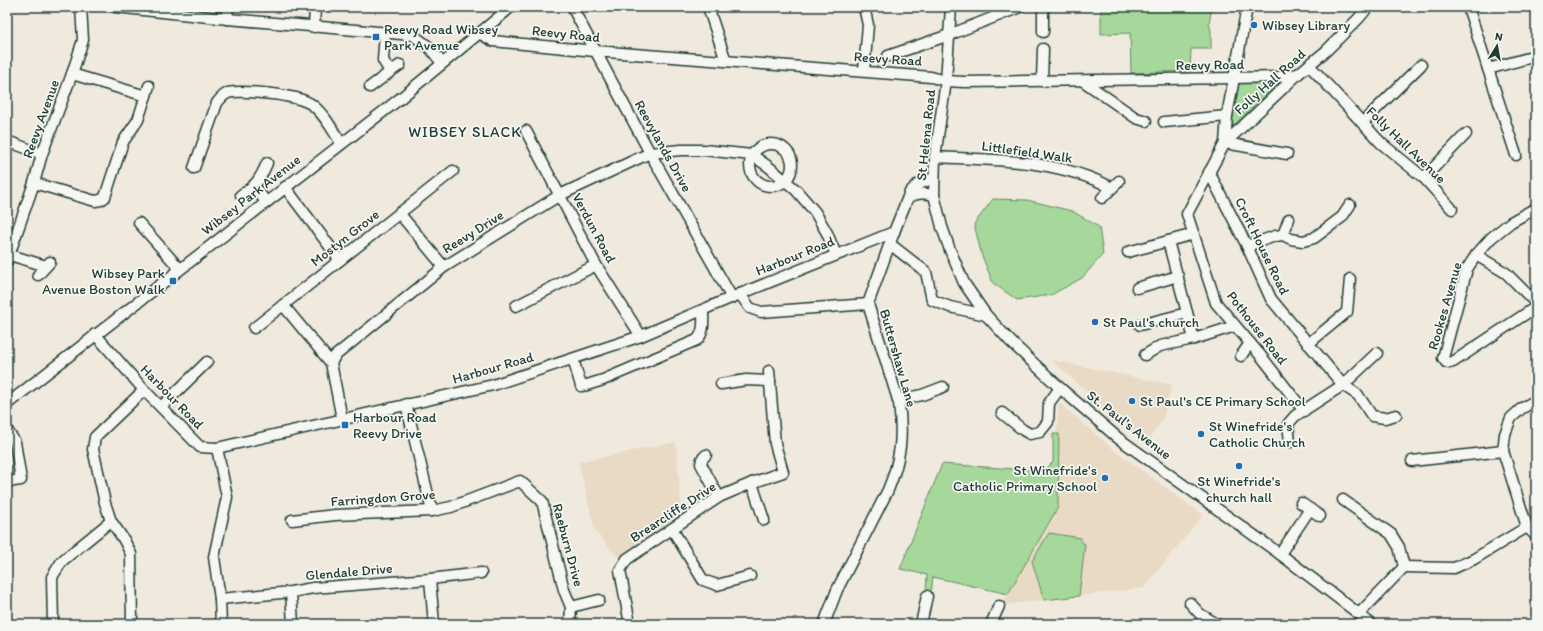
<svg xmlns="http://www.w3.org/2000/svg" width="1543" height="631" viewBox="0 0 1543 631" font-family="Itim,sans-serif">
  <rect width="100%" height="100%" fill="#f0e9dd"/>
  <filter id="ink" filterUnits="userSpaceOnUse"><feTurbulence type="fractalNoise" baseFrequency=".025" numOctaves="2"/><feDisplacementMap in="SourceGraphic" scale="8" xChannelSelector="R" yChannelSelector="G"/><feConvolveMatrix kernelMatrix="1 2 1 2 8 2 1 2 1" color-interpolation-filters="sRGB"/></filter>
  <g filter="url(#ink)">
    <!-- built -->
    <g fill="#e8dac4">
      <path d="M1051,360L1172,385L1163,418L1146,444Z"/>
      <path d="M1059,403L1114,450L1203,515L1144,588L1002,605L1058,507L1057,434Z"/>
      <path d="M676,442L682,518L618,557L595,531L579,462Z"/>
    </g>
    <!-- green -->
    <g fill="#a5d89a" stroke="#628a67">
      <path d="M1101,7H1212L1209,23L1211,31V49H1191L1190,71L1131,73L1130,33L1101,34Z"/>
      <path d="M1239,83H1279L1233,126L1231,125Z"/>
      <path d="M993,199L1027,200L1072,211L1099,227L1103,254L1082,278L1051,295L1017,300L993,283L982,256L974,224Z"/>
      <path d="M1053,434H1059L1058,507L1008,594L933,577L931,593L926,591L927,575L900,569L942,464L1044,471L1053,462Z"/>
      <path d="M1049,533L1081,538V542L1085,544L1079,596L1044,600L1032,561Z"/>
    </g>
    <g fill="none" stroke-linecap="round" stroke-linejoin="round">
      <!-- minor casing -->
      <g stroke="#1f3d34" stroke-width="13">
        <g id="minor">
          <path d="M115,7L228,19L413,35L429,47L442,63"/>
          <path d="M227,7L228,19"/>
          <path d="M572,7L650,153L732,298"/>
          <path d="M708,7L726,61"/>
          <path d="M951,7L946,81L935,157L934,195L942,227L950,250L964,283L986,315L1011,342L1060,388L1118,438L1280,554L1359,614L1371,624"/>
          <path d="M1043,7V32"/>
          <path d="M1247,7L1227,116L1225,143L1287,154"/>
          <path d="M1468,7L1516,155"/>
          <path d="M314,27L315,7"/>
          <path d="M479,33L493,41L595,51L931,77L946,81L964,82L1234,78L1278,77L1298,74"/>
          <path d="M888,56L949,35L1020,7"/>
          <path d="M1309,65L1381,143L1424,178L1452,209"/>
          <path d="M1488,69L1536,56"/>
          <path d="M864,71L868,25L864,7"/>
          <path d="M390,72L400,65"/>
          <path d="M72,74L146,96"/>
          <path d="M1042,81L1043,49"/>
          <path d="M1083,81L1136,118L1146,121"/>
          <path d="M370,87L390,72L383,60L385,32"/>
          <path d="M1164,122L1227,116"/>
          <path d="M1362,123L1421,65"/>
          <path d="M526,131L596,265L641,336"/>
          <path d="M7,141L42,154"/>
          <circle cx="771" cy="165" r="21"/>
          <path d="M935,157C994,160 1059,159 1112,188"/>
          <path d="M194,168L217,103C220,99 223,95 228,93C238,90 280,94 290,97C298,98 304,100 311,104C324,113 333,131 341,143"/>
          <path d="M1209,172L1247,246L1271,299L1343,385L1358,395L1372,416L1385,418L1396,415"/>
          <path d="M1424,178L1466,134"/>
          <path d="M34,183L95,201L101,200L105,197L123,142L138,120L149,86"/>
          <path d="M254,186L266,202"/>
          <path d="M285,187L340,260"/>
          <path d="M241,195C256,185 260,180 267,163"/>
          <path d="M908,198C917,192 924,193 934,195"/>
          <path d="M1102,198L1119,181"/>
          <path d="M1536,208L1511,222L1491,238L1476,255L1467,269L1443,358L1446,362L1449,363L1453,362L1536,307"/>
          <path d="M399,213L444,267"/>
          <path d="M139,223L180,269"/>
          <path d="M1283,235L1289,219"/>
          <path d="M1168,241L1194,339"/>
          <path d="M890,244L926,272L932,300L950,307L986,315"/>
          <path d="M1247,246L1275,236L1283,235L1291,239L1303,241L1314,238L1342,217L1350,205"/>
          <path d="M1128,252L1194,234"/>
          <path d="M10,255L46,266"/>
          <path d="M1476,255L1506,273L1536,303"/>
          <path d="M7,261L34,183L42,154L72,74L83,40L81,7"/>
          <path d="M38,275L50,262"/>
          <path d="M1137,288L1178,276"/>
          <path d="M740,294L750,308L761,312L868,304"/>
          <path d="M283,305L331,363L342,419"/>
          <path d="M516,306L596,265"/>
          <path d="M1140,325L1187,313"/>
          <path d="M254,328L453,171"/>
          <path d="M95,334L144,390L200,447L217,448L493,385L641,336L740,294L894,232L910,192L917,185L934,178"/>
          <path d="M1308,344L1347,312L1350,279"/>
          <path d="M1145,355L1160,346L1194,339L1235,326"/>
          <path d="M1241,356L1250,343"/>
          <path d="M573,359L581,386L587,385L603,380L697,340C705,332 703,320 703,310"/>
          <path d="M331,363L335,356L444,267L560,195L650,153L681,150H704L752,155L769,167L796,190L815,212L827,233L836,255"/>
          <path d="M721,384L746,380L770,381"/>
          <path d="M898,400L922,395L943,387"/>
          <path d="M1536,400L1521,409L1511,418L1505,434L1503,451L1527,527L1536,536"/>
          <path d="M7,404L402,97L511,7"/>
          <path d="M406,404L432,511"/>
          <path d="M161,407L207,362"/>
          <path d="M1304,411L1261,356L1216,303L1187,214L1225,143L1298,74L1326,51L1359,18L1368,7"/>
          <path d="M1002,413L1023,430L1030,434L1040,432L1048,422L1049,403L1060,388"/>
          <path d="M7,430L15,442L21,480L7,482"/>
          <path d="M1290,442L1288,424L1295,416L1343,385L1377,353"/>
          <path d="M217,448L227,497L214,557L220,599L221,624"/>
          <path d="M706,455L702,459L701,464L719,497"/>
          <path d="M1412,461L1503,451"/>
          <path d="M752,483L764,520"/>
          <path d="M1343,500L1391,534L1399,547L1404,567L1359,614"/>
          <path d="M1301,503L1320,516"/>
          <path d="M292,520L335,515L432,511L451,507L520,481L542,501L564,590L571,607L570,624"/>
          <path d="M672,529L703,580L717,585L750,576"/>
          <path d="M1280,554L1310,509"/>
          <path d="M1404,567L1454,568L1474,559L1527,527"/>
          <path d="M430,579L434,624"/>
          <path d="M291,592L293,624"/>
          <path d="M220,599L291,592L313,588L430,579L481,573"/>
          <path d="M1190,603L1200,614L1217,624"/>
          <path d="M571,607L599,600"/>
          <path d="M53,624L52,577L62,561L111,521"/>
          <path d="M132,624L131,554L124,540L111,521L105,503L93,449L95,437L144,390"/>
          <path d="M630,624L620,570L627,559L719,497L752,483L783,472L775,444L769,371"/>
          <path d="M824,624L837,590L888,490C901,459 903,436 899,403L868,304L894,232"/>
          <path d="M921,624L927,596"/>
          <path d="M991,624L999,606"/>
        </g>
      </g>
      <!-- minor -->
      <use href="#minor" stroke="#f6f6f2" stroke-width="10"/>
    </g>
  </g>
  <!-- markers -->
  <g fill="#1f6fb2" stroke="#f6f6f2" stroke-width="1.5">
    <circle cx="1254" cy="25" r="4"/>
    <rect x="372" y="33" width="8" height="8" rx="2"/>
    <rect x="169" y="277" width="8" height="8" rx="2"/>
    <circle cx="1095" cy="322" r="4"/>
    <circle cx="1132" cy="401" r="4"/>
    <rect x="341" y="421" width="8" height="8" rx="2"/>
    <circle cx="1201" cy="434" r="4"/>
    <circle cx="1239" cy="466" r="4"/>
    <circle cx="1105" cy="478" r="4"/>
  </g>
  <g text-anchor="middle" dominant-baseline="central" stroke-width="3.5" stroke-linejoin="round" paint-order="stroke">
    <!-- poi labels -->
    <g font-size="14" fill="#1f3d34" stroke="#f6f6f2" text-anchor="start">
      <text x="1262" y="25">Wibsey Library</text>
      <text x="384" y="29">Reevy Road Wibsey<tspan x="384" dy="16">Park Avenue</tspan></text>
      <text x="165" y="273" text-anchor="end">Wibsey Park<tspan x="165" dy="16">Avenue Boston Walk</tspan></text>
      <text x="1103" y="322">St Paul's church</text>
      <text x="1140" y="401">St Paul's CE Primary School</text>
      <text x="353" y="417">Harbour Road<tspan x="353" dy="16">Reevy Drive</tspan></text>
      <text x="1209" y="426">St Winefride's<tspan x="1209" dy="16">Catholic Church</tspan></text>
      <text x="1097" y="470" text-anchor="end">St Winefride's<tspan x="1097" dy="16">Catholic Primary School</tspan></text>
      <text x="1239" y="481" text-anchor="middle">St Winefride's<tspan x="1239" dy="16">church hall</tspan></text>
    </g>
    <!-- street labels -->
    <g font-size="14" fill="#1f3d34" stroke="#f6f6f2">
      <text transform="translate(566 34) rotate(6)">Reevy Road</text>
      <text transform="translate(888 59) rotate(4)">Reevy Road</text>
      <text transform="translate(1210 65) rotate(-1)">Reevy Road</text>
      <text transform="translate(1270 82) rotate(-42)">Folly Hall Road</text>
      <text transform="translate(41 119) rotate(-70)">Reevy Avenue</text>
      <text transform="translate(926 135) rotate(-84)">St Helena Road</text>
      <text transform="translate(1406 145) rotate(44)">Folly Hall Avenue</text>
      <text transform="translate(663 146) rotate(61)">Reevylands Drive</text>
      <text transform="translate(1027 152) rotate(8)">Littlefield Walk</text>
      <text transform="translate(251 195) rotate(-38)">Wibsey Park Avenue</text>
      <text transform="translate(594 228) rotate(62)">Verdun Road</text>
      <text transform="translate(473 232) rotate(-32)">Reevy Drive</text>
      <text transform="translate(345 238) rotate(-38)">Mostyn Grove</text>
      <text transform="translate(1262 246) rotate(64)">Croft House Road</text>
      <text transform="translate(795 256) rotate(-22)">Harbour Road</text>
      <text transform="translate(1445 306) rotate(-74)">Rookes Avenue</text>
      <text transform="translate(1257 328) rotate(52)">Pothouse Road</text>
      <text transform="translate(898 358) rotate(74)">Buttershaw Lane</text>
      <text transform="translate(493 368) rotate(-16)">Harbour Road</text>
      <text transform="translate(172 397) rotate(46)">Harbour Road</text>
      <text transform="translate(1129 425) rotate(38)">St. Paul's Avenue</text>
      <text transform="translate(383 498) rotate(-4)">Farringdon Grove</text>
      <text transform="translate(673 512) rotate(-33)">Brearcliffe Drive</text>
      <text transform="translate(568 545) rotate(75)">Raeburn Drive</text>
      <text transform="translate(349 572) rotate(-5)">Glendale Drive</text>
    </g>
    <!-- neighbourhood labels -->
    <g font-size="15" letter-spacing="1" fill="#1f3d34" stroke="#f6f6f2">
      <text x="465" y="132">WIBSEY SLACK</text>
    </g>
  </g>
  <!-- margin -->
  <rect width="1543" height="631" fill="none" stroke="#f6f6f2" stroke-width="24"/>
  <rect x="12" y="12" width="1519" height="607" fill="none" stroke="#1f3d34" stroke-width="1.5" filter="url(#ink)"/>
  <!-- north arrow -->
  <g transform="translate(1497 46) rotate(11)" stroke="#f6f6f2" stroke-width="3" paint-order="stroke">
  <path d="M0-3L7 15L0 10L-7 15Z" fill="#1f3d34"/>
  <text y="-6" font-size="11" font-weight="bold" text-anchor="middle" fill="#1f3d34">N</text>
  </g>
</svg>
